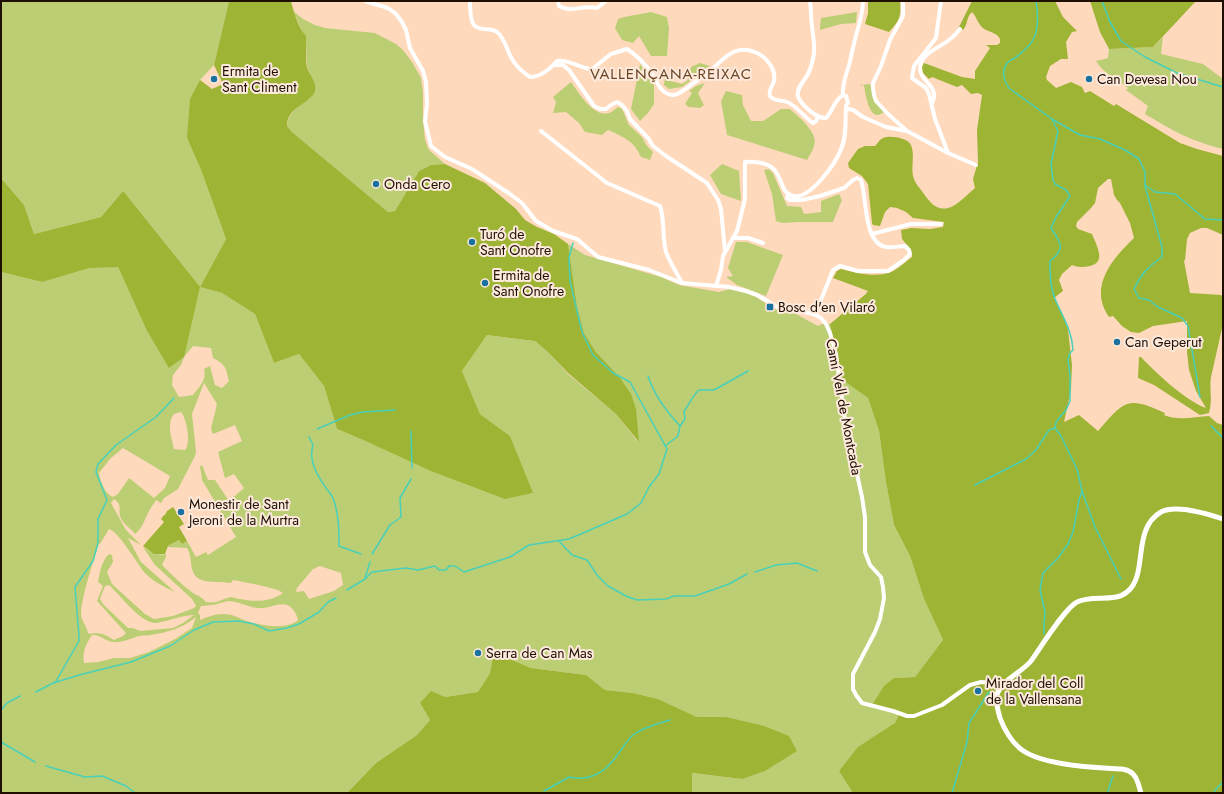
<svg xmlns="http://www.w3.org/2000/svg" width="1224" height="794" viewBox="0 0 1224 794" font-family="Jost,sans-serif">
  <rect width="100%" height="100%" fill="#ffd9bc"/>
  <!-- green -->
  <g fill="#bbce74" fill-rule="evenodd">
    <path d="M1,1H229L214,65L200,80L187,138L201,170L226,239L200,287L222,293L255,314L274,363L299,354L324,386L337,429L370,443L532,494L510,436L480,414L462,371L487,335L535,341L549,353L568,374L616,414L638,442L611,369L596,352L584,333L577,306L568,244L585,255L661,277L679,285L719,292L730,289L753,295L771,307L781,312L796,314L818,326L822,324H830L843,379L868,398L879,431L886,482L894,525L910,556L924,599L943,640L915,677L894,678L900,712L895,723L839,771L853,793H694L692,792L691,773L742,779L726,717H697L658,699L633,693L605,690L586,675L531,668L505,657H493L490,673L478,692L445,697L420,703L430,720L417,735L376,763L347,793H1V272L42,282L89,266L118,267L146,329L123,191L101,217L34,234L24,205L1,178ZM193,346L211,348L213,358C225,364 226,367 229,381L222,388L215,385L210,366L204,369C207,380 199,387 193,395L179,397L172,385L173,375L181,365L184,357ZM204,383L217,404L211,429L213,434L235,425L242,441L218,452L225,478L234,474L244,488L229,501L215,480H208L202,465L200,466L202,480L236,537L208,555L206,552L196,557L187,541L182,544L179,540L167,547L187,548C192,557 190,564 193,572C198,585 219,581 231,583L233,580L259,585L278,590L283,593C271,602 254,602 240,599C236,599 234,597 231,597C221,599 218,604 206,602C202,597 198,596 193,593C182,585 172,575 162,565L166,557V554C156,556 151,552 143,547L155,565L192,599L196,606L194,608L173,616L154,619L145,614L112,584L107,572L113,562L112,555L109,554C101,562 100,572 98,582L103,586L97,601L126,633L123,636L114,640C107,636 99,631 91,634L88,633C87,628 84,623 82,619C77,608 95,557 99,543L100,544L109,529C118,531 137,563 144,572C152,581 164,587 175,592L141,562L128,538L141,545L126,530L111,503L114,499C123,506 118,508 120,516C122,524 131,528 135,534C143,528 145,518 149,511C151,507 154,504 156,500L161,503L164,498L178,489L195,456L196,451L192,414ZM181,412C187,419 191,443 185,450L174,449C172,439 166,423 174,414ZM123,448L170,476L165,488L154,498L129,478L118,494L113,497C105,494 100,481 99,473L110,459ZM320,566L341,573L343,585L334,591L309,599L304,591L296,592L297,588L313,569ZM109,585C120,595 142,625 157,623C168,621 184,615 194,615L183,623L173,628L140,631L133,628H128L103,604L100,599L105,586ZM228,601C240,601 250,609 262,608C269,608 280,602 287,605C293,607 297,615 298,620C286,631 258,625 244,620C237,617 232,614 223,614C215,614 207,617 200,620V615L198,613L201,606L213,605ZM196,617L192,628L175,639L149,652L130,658H114L98,662L84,663C82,653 86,644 92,635C100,634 105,641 113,642C123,643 131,638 140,636C143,635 147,636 150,635C166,633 183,628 196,617Z"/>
    <path d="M293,11L303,19L315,25L325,28L375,33L396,44L403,50L412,62L421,78L423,92V121L425,140L429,150L445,164L431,165L419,171L395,211L388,212L292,132L287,126C287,116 297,107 304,102C306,100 310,99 311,96C319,84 308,76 307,64C306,55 307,46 306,37L302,31Z"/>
    <path d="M651,12L667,17L669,28L667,56H651L639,36L633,43L622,40L615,28L618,19L624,17Z"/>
    <path d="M857,12L856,23L841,24L820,30L821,18Z"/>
    <path d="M1163,37L1161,54L1203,64L1223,79V149C1191,141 1173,131 1145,114L1148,106L1126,90L1128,88L1120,82L1119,83L1101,68L1096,61L1108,58L1109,49L1153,47Z"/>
    <path d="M700,63L710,66L682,87L669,89L664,85L665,78L671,81L682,84L687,81L691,67Z"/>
    <path d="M640,64L654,85V104L648,113L640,121L631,109Z"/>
    <path d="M571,82C578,92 594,118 609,113C612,112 615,109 618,107L622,109L629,125L642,137L647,146L653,152L650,160L641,157C634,141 624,137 608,130L602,135L585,132L579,123L566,112L553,113L556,102L553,97Z"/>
    <path d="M705,83L698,93L704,105L700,108L689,107L685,104L692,93L689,91L696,86Z"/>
    <path d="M870,84L873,96L884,112C882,113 880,115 877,115C868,114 865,92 864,85L860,86V85Z"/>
    <path d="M726,91L742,95L743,105L751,121H763L781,109H790C799,117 819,133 814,146C813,151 809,156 807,160L727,135L721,101Z"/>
    <path d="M722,164L739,171L741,201L721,194L710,175Z"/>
    <path d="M769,169L773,173L787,206L801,207L804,214L821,212V201L839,194L842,200L833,222H799L782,223L776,221L772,194L764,170Z"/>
    <path d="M736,242H747L783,255L766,296L737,285L726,277L733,276L728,268Z"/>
  </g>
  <!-- forest -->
  <g fill="#9db434">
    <path d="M229,1H291C294,13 298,27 306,36C307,46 305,58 307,67C309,75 317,82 315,91C311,103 286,108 287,126L292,132L388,212L395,211L419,171L431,165L445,164L485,183L516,209L525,220L537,227L554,234L568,244L577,306L584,333L596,352L620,378L631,394L636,409L639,442L616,414L568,373L549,353L535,341L487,335L462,371L480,414L510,436L533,493L505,499L431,471L370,443L337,429L324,386L299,354L274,363L255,314L222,293L200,287L184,357L169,368L146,329L118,267L89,268L42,282L1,272V178L24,205L34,234L101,217L123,191L200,287L226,239L201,170L187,138L190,99L200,80L212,89L223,84L214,65Z"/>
    <path d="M868,1H900C901,17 900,20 889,32L865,24L868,13Z"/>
    <path d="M972,1H1055L1063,17L1077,31L1072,32L1066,42L1068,59H1061L1050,66L1046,77L1047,80L1056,88L1071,82L1082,87L1085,93L1090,91L1114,106L1116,104L1180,143L1197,149L1223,156V235L1207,228H1201L1190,233L1187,239L1185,260L1184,261L1190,293L1221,295L1223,297V324L1211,377C1209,390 1213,399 1209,413L1200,415L1154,385L1138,378L1139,357H1141C1156,373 1186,401 1206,408L1196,391L1189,370L1187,352V321L1153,326L1139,333L1131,332L1122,326L1113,316L1109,317C1088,287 1112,259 1134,238L1130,223L1120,203L1117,200L1114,195L1111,179H1108L1098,188L1095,203L1091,208L1077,222L1076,226L1078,229L1092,234C1099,251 1108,266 1081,267C1077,267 1075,266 1072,265L1062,274L1059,280L1063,291L1054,298L1063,315L1068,330L1072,365L1071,390L1064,422L1079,415L1098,431C1124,401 1127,395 1165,413L1164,415C1177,421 1195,417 1209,416L1217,423L1223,425V793H853L839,771L858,747L895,723L900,712L872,705L884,686L894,678L915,677L943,640L924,599L910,556L894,525L886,482L879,431L868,398L843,380L830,324L867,293H866L868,291L833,278L837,271L841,269C856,273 876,278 891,272C898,269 905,262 912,257L911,250L902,239L901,230L911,228L930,229L943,227L944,222L913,218L906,212L897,208L890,207L885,212L880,226L873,225L872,223L868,184L862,176L849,168L848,163L858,149L865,146H875C878,143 879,140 883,138C890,135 908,138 911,145C915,155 911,166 913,176C915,184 920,188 924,194C931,204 938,212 951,207C957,205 969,193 975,188L973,179L978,162L977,130L982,95L978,93L971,94L962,85L957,87L932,77L929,79L923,73L922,67L924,63L962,77L975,79V71L990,48L986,45H997L1000,43V39C997,33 992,33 986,30C978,26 977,17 972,12C966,17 968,25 963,30L959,27Z"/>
    <path d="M1090,1H1196L1153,47L1109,49L1100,32Z"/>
    <path d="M173,507L184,524L179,527L187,541L182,544L179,540L168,546L165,554H154L143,546L164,522L161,519L164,515H165L167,511Z"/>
    <path d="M493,657H505L531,668L586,675L605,690L633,693L658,699L697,717H726L764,726L789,736L797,751L765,771L742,779L692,773V792L694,793H347L376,763L417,735L430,720L420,703L431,691L445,697L478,692L490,673Z"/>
  </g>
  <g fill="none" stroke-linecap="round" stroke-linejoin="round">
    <!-- stream -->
    <g stroke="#49d0b9" stroke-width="1.5">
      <path d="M1036,1C1038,13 1039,26 1034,38C1030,47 1022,52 1015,58C1012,59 1009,61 1007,63C1001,72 1004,82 1010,89L1052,119L1080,135L1100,139L1125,150L1139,159L1145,172V185L1155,192L1175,194L1205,219L1223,220"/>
      <path d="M1102,1L1110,22L1121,41L1145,57L1177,73L1223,87"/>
      <path d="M1145,186L1162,247V257C1148,267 1141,274 1134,289L1139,298L1149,300L1158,307L1182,318L1188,326L1200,397"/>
      <path d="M648,376C654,395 667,412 680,426"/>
      <path d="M1211,426L1223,438"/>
      <path d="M317,429L350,415L363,412L395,410"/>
      <path d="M411,431L412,468"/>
      <path d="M309,437L313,445C308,460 317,475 326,488C329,492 333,496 334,501C339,516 339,531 339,546L361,554"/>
      <path d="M665,446L678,436L680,426L685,419L684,411C690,404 692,396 699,390H714L748,371"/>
      <path d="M975,485L1026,459L1036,450L1049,430L1055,428"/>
      <path d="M1082,491L1095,527L1121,579"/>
      <path d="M559,541L572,555L587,560L597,575L608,586L626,596L637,600L666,599L674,596H695L729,584L747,574"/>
      <path d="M372,554L390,525L401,517L400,498L411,479"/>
      <path d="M755,572L776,565L797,563L817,571"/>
      <path d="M365,578L370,562"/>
      <path d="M347,590L365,579L372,572L406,568L418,570L435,566L439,570H446L449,566H455L464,572L510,557L529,545L569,539L627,514L641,503L649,487L659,474L667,449L630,382L613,373L593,355L582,332L570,281L569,257L573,243"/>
      <path d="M1044,634V624L1045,612L1040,590L1043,573L1058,558L1068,544L1073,532L1079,500L1082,491L1077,469L1061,436L1055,428L1056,422L1066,410L1070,401V375L1068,359L1070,353L1073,350C1072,330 1062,316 1055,299C1050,287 1050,274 1050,261C1066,249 1061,243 1051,228L1056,217L1070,196L1066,190L1055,184L1053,180L1051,164L1058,131L1052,119"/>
      <path d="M55,683L79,641V636L75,587L93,561L98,543V519L107,500L96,472L98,464L116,445L156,417L174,398"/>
      <path d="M36,692L53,683L83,674L131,662L170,646L194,630L213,622L239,621L254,624L269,631L287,628L299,624L319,612L328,602L336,598"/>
      <path d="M1,710L7,703L20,696"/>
      <path d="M1,742L35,762"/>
      <path d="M46,766L85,777L102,776L126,786L135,793"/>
      <path d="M544,791L569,777C591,782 606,772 618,754C623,748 627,740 633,735C644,727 657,724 670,720"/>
      <path d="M952,793L967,742L969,723L989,692"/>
      <path d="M1109,793L1108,791L1113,776"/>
      <path d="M1214,793L1215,790L1223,782"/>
    </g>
    <!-- minor -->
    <g stroke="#fff" stroke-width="4">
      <path d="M365,1L388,8L396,14L402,22L406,30L410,48L423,71L426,82L427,104L425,121L431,146L445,157L472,169L510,194L522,203L536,221L553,231L577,239L598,257L649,270L682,283L729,287L746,291L757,295L781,309L810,313L816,315L821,318L826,324L830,333L836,354L844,414L862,497L865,517V552L870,565L881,577L883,587L884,598L880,619L875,632L853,674V689L856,695L862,703L893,711L907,716H914L942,705L970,685L981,682L995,683L1002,685"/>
      <path d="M470,1C470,8 470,20 474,25C480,32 491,27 497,32C506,39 507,53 514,62C518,68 524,73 530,77C541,77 550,69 557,61C570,59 580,69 592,69L611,54L627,49C638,56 646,65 653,75C657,82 660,91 668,94C675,97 681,92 687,88C694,82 702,78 709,72C725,58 735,42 759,54C768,59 776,70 774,81C773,86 768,90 770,96C773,101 782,100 787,102C797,106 804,117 813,123L816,121L818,117"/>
      <path d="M558,1L559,6C573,14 582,4 597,8L606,1"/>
      <path d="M903,1V16L890,40L881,66L873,83V88L874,95L876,101L888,114L907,131"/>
      <path d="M941,1L936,38L914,66L912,78L926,88L929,94L935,119L948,153"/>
      <path d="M554,65H563L569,70L594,106L600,109H606L611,105L617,102L622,105L627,111L630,119L648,138L653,146L666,156L707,183L718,200L721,209L725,251"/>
      <path d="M843,95C842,84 846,76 849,65C851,58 852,51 854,44C857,29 863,16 863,1"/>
      <path d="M932,103C941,86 918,81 920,67C922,53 939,48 949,40C953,37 957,33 960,29"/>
      <path d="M846,110L849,109L853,110L863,117L886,127L907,131L948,153L976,165"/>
      <path d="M541,131L607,183L660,206C665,221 662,237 666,252C670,263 677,273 682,283"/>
      <path d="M789,194L787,198L790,200H802L820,196L844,188L853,180L857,178L861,180C867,197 863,243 886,247C892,248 899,246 905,246L909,250L910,254L904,260L888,271H858L840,266L833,270L821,300L816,315"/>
      <path d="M872,234L911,224H941"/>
      <path d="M733,238H748L763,243"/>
      <path d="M716,286L721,270L723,256L737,231L745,199V162C790,159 774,192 793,196C810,200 836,163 841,149C847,137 845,120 846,106L848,103L846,96L843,95C834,100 833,111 826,118C817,119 800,104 798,96C796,88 805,80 808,74C810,70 812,64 813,59C816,48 813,37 812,26C811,18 811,9 810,1"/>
    </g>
    <!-- tertiary -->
    <path stroke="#fff" stroke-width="5" d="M1141,793C1139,787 1138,779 1133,774C1126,767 1113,769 1104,768C1082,767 1040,763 1022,750C1012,743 1004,729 1000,718C998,711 995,701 997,694C1003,679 1021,673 1031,661C1041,647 1065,608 1077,602C1092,594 1114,603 1127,592C1149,575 1131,529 1161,512C1176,504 1208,514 1223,519"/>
  </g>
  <!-- markers -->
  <g fill="#1a71a0" stroke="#fdeadc" stroke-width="1.5">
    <circle cx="214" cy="79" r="4"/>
    <circle cx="1089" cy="79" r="4"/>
    <circle cx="376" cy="184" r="4"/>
    <circle cx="472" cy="242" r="4"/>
    <circle cx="485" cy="283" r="4"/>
    <rect x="766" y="303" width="8" height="8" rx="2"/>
    <circle cx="1117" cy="342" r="4"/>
    <circle cx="181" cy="512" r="4"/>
    <circle cx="478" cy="653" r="4"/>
    <circle cx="978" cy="691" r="4"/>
  </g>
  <g text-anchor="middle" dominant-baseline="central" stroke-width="4" stroke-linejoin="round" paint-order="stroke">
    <!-- poi labels -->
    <g font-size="14" fill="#1f0f03" stroke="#fdeadc" text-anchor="start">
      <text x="222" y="71">Ermita de<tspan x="222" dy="16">Sant Climent</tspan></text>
      <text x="1097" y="79">Can Devesa Nou</text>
      <text x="384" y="184">Onda Cero</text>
      <text x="480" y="234">Turó de<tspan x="480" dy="16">Sant Onofre</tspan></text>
      <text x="493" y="275">Ermita de<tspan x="493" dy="16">Sant Onofre</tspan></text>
      <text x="778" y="307">Bosc d'en Vilaró</text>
      <text x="1125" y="342">Can Geperut</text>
      <text x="189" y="504">Monestir de Sant<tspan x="189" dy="16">Jeroni de la Murtra</tspan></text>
      <text x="486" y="653">Serra de Can Mas</text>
      <text x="986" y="683">Mirador del Coll<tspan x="986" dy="16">de la Vallensana</tspan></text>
    </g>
    <!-- street labels -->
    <g font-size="14" fill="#1f0f03" stroke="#fdeadc">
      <text transform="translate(844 407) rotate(79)">Camí Vell de Montcada</text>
    </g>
    <!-- neighbourhood labels -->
    <g font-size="15" letter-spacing="1" fill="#6a4322" stroke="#fdeadc">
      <text x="671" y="74">VALLENÇANA-REIXAC</text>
    </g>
  </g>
  <!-- border -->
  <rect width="1224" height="794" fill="none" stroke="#1f0f03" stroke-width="4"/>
</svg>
